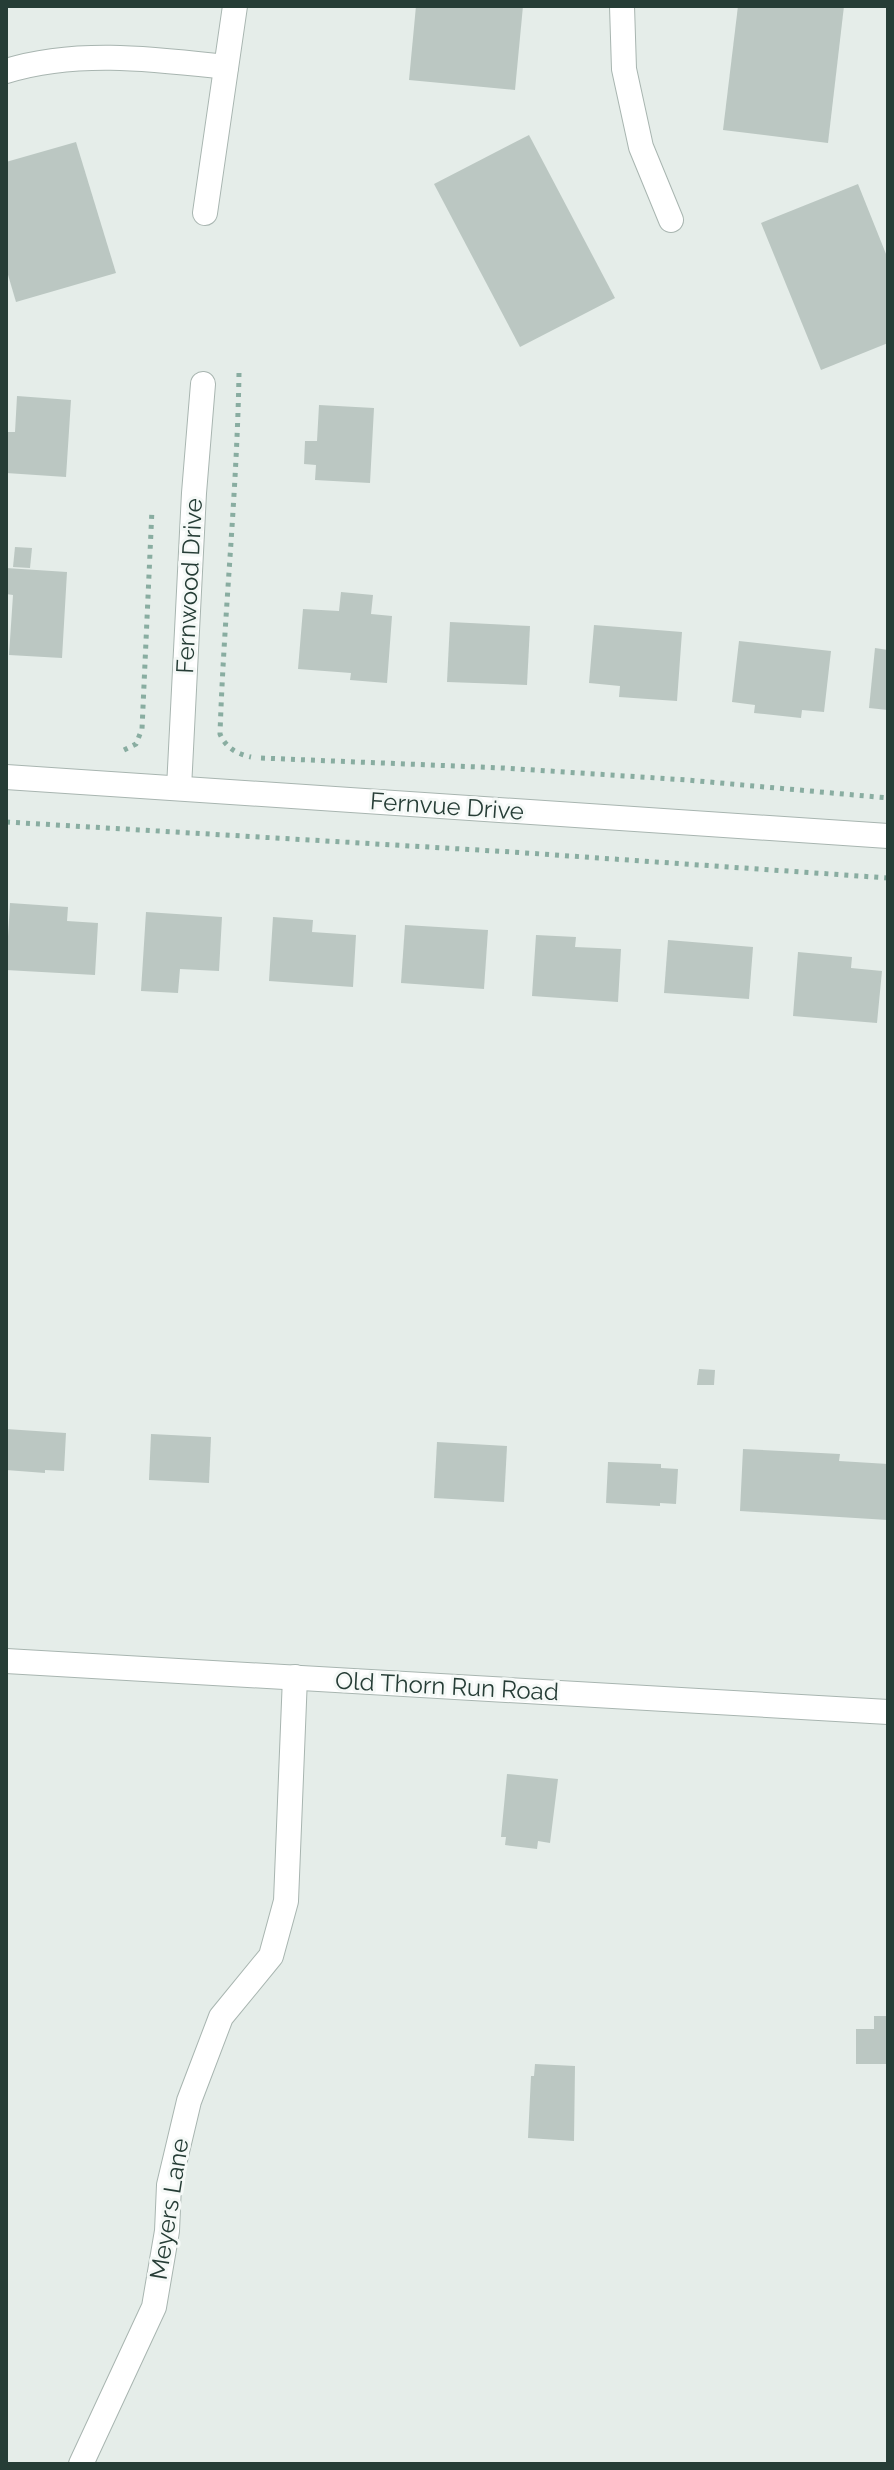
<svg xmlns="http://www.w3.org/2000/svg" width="894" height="2470" viewBox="0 0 894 2470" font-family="Raleway,sans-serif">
  <rect width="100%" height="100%" fill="#e5ede9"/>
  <!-- building -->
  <g fill="#bbc7c2">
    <path d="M416,6H523L515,90L409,80Z"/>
    <path d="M738,6H844L828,143L723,130Z"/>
    <path d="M529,135L615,298L520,347L434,184Z"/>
    <path d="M76,142L116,273L16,302L6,268V162Z"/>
    <path d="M858,184L888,259V343L821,370L761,223Z"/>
    <path d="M17,396L71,400L66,477L6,473V432H15Z"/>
    <path d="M319,405L374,408L370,483L315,480L316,465L304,464L305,441H317Z"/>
    <path d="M15,547L32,548L30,568L13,567Z"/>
    <path d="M6,568L67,572L62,658L9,655L13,595L6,594Z"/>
    <path d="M341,592L373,595L371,614L392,616L387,683L350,680L351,673L298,669L303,609L339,611Z"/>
    <path d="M450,622L530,626L527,685L447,682Z"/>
    <path d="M594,625L682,632L677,701L619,697L620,686L589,683Z"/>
    <path d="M739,641L831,651L824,712L802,710L801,718L754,713L755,705L732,702Z"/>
    <path d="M875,648L888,650V710L869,708Z"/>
    <path d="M10,903L68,907L67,921L98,923L95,975L6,970Z"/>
    <path d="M146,912L222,917L219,971L180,969L178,993L141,991Z"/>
    <path d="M273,917L313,920L312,932L356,935L353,987L269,981Z"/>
    <path d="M405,925L488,930L484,989L401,983Z"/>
    <path d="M536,935L576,937L575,947L621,949L618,1002L532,996Z"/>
    <path d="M668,940L753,947L749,999L664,993Z"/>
    <path d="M798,952L852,957L851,968L882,971L877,1023L793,1016Z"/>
    <path d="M699,1369L715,1370L714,1385H697Z"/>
    <path d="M6,1429L66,1433L64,1471L45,1470V1473L6,1470Z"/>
    <path d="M151,1434L211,1437L209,1483L149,1480Z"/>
    <path d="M437,1442L507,1446L504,1502L434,1498Z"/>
    <path d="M743,1449L840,1454L839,1461L888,1464V1520L740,1511Z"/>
    <path d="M608,1462L661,1464V1468L678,1469L676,1504L660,1503V1506L606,1503Z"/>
    <path d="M507,1774L558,1779L550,1843L538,1841L537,1849L505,1845L506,1837H501Z"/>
    <path d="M874,2016H888V2064H856V2029H874Z"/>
    <path d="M535,2064L575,2066L574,2141L528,2138L531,2076H534Z"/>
  </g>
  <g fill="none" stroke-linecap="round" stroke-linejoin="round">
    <!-- service casing -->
    <g stroke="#a8b5b0" stroke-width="26">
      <g id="service">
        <path d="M622,6L624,69L641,147L671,220"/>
        <path d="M6,71C77,49 154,59 226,67"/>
      </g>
    </g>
    <!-- minor casing -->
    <g stroke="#a8b5b0" stroke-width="26">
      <g id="minor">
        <path d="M205,213L235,6"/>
        <path d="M6,777L888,836"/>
        <path d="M179,788L194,493L203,384"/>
        <path d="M6,1661L888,1712"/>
        <path d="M81,2464L154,2307L167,2231L169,2185L189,2101L221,2017L271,1956L286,1901L295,1677"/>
      </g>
    </g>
    <!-- path -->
    <g stroke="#89ada1" stroke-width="5" stroke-dasharray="4 6" stroke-linecap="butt">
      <path d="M239,373C237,494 224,613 220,734C226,748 237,754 251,757"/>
      <path d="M124,750L136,744L142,729L152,509"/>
      <path d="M261,758L503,768L687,780L888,798"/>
      <path d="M6,822L512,852L888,878"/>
    </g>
    <!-- service -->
    <use href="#service" stroke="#fff" stroke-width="24"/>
    <!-- minor -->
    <use href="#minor" stroke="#fff" stroke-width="24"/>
  </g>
  <g text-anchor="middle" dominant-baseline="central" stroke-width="6" stroke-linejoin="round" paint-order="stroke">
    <!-- street labels -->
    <g font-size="24" fill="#263d36" stroke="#f5f9f7">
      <text transform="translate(189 586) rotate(-87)">Fernwood Drive</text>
      <text transform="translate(447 806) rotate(4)">Fernvue Drive</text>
      <text transform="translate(447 1686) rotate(3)">Old Thorn Run Road</text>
      <text transform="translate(169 2209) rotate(-81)">Meyers Lane</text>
    </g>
  </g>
  <!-- border -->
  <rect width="894" height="2470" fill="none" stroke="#263d36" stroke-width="16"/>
</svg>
